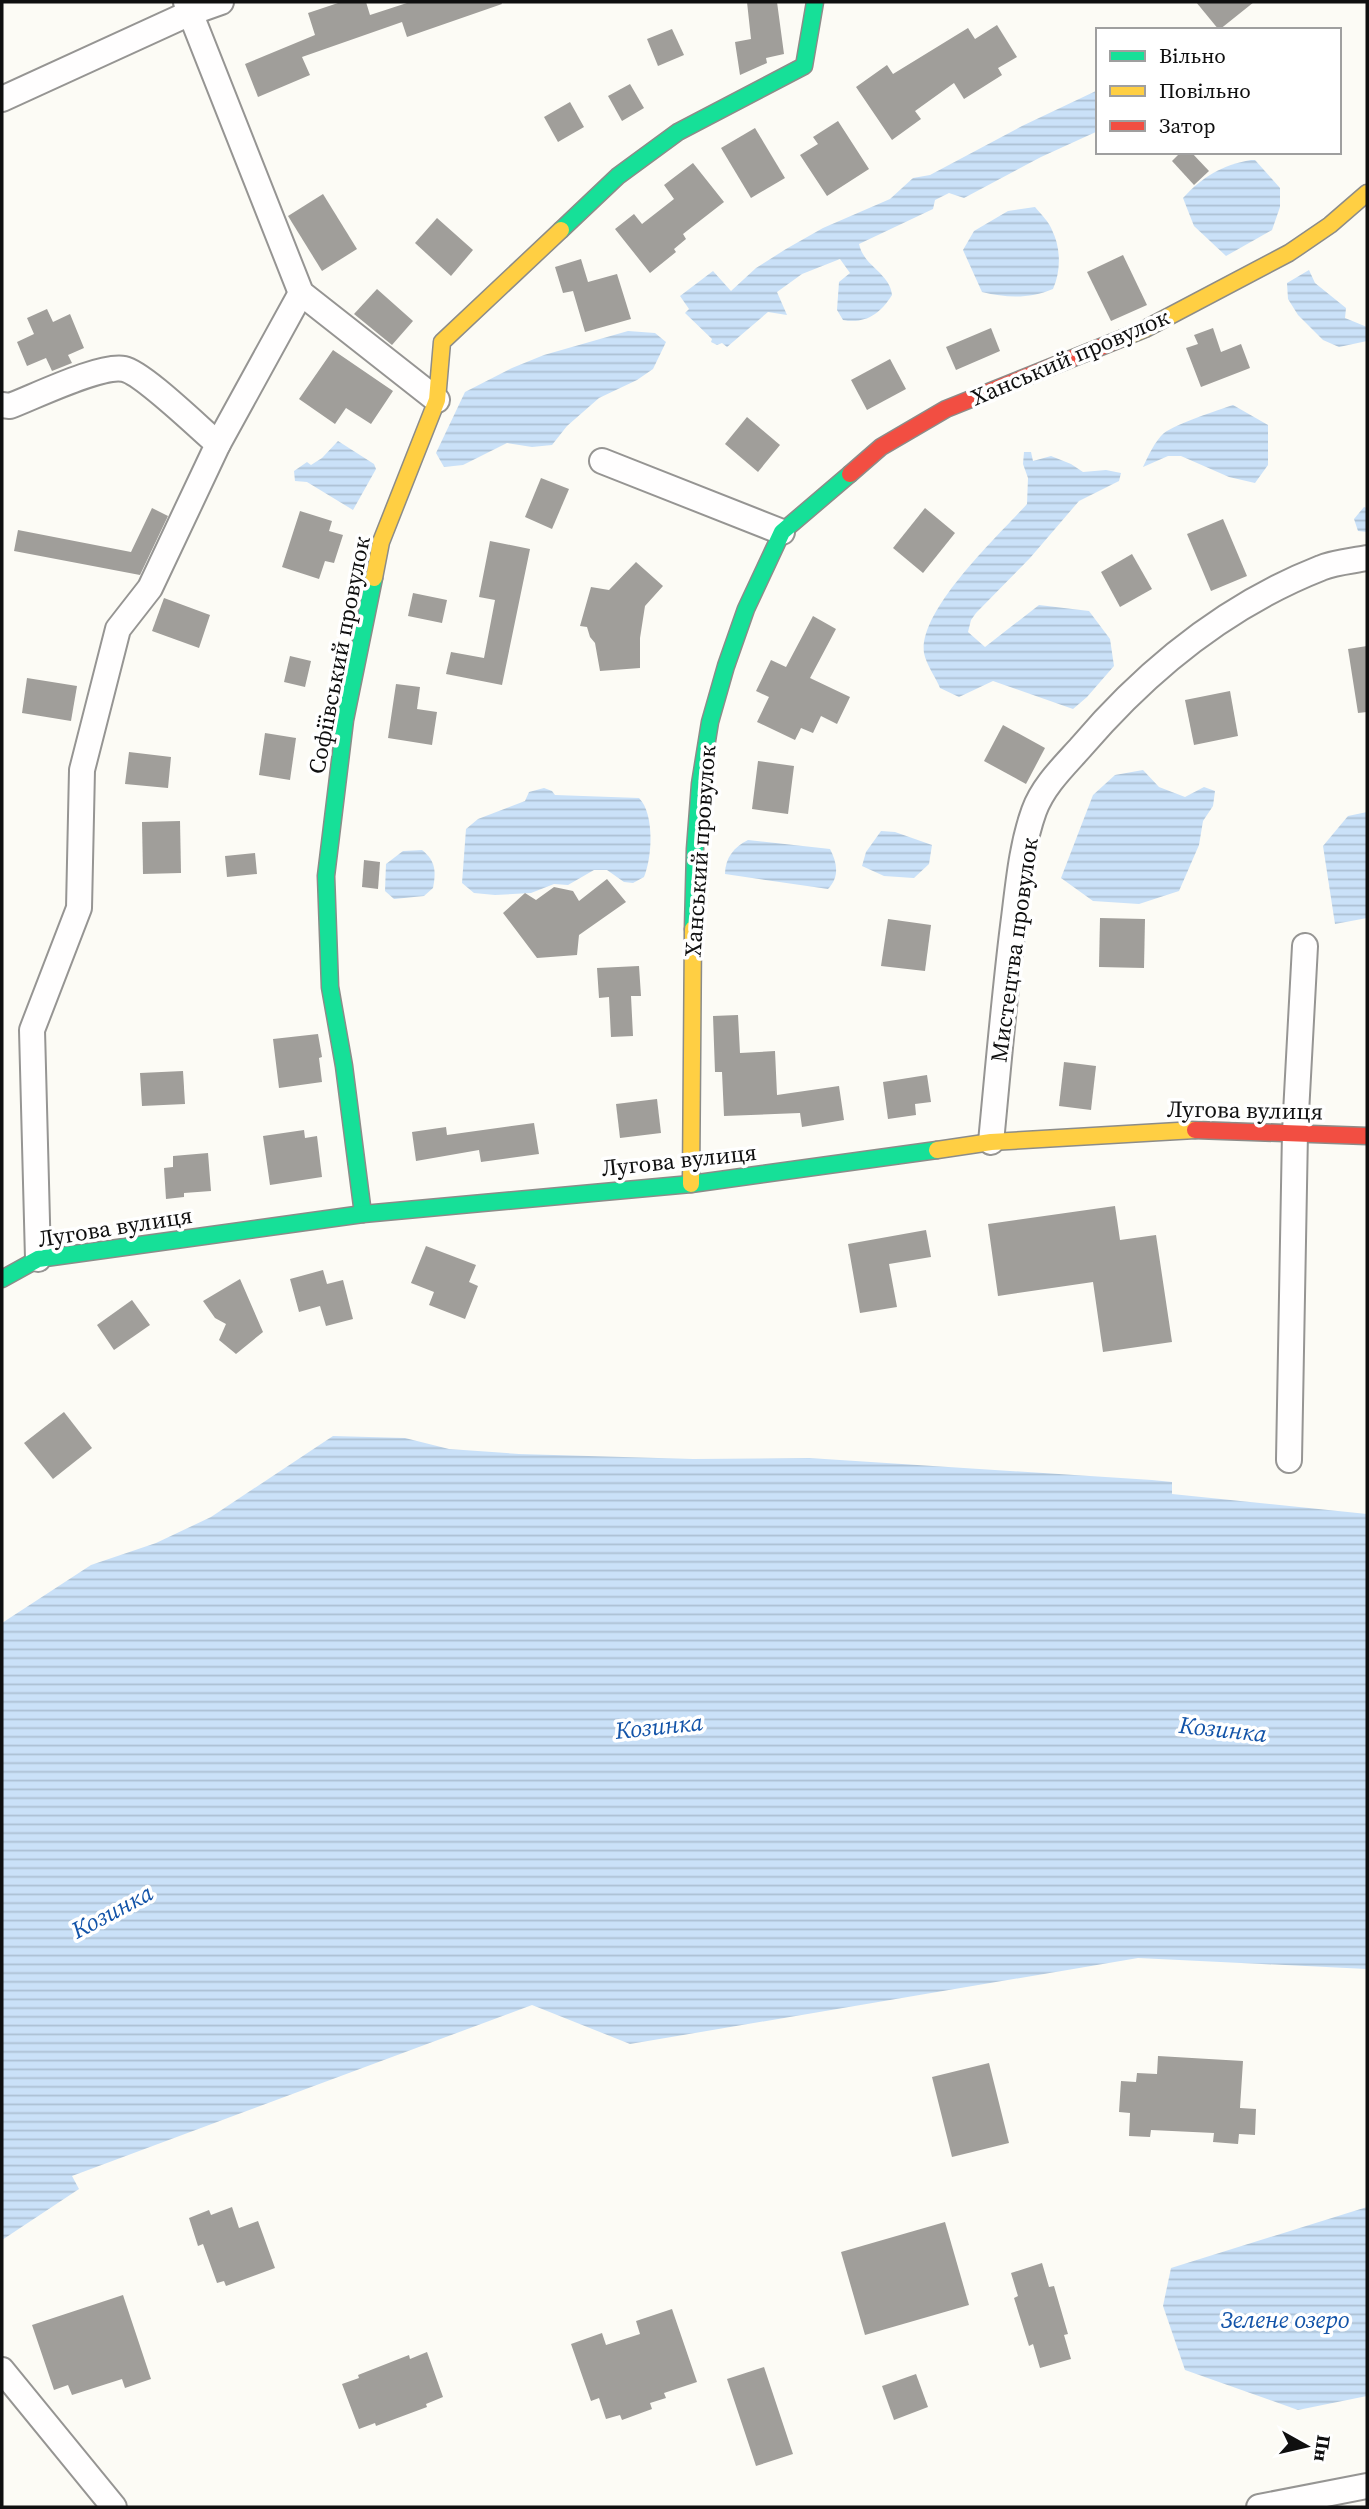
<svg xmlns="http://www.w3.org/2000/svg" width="1369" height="2509" viewBox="0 0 1369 2509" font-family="'Source Serif 4',serif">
  <defs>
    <pattern id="water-rules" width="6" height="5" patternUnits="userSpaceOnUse" patternTransform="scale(1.75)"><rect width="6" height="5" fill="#cae1f8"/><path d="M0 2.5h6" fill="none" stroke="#acc0d3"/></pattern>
  </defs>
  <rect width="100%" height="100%" fill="#fcfbf5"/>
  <!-- water -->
  <g fill="url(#water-rules)">
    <path d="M1098,90V131L1041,157L964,198L949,193L935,200L933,209L859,244C864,267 890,273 892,295C880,314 866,324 843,320L837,310L839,282L850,273L840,259L802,274L777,292L787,315L768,312L727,347L722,343L717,345L711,342L712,339L685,313L689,309L680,296L713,271L731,291L756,268L786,249L823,228L890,199L913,178L930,175L1022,126Z"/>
    <path d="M1251,160H1255L1280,188V207L1272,230L1226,256L1194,226L1183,198C1202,177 1222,165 1251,160Z"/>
    <path d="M1035,207C1041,214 1049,222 1052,230C1061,248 1061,271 1053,289C1029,299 1007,298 982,292L963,250L974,231L1008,211Z"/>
    <path d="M1309,270L1315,283L1346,308L1345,318L1367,327V341L1339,347L1323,340L1298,315L1288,299L1287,283Z"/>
    <path d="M628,331L655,333L666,342L653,369L637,380L599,398L567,426L552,445L532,447L507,443L463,465L444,467L436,453L465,392L512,368L544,355Z"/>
    <path d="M1233,405L1268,425V465L1255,483L1229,477L1181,456H1168L1143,467C1148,456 1155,441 1164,433C1176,424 1218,410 1233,405Z"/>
    <path d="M338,441L374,464L376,469L353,510L307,482L295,481L294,471L307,462L311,465L322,458Z"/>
    <path d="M1024,452H1031L1033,461L1051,456L1071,464L1083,472L1106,470L1121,473L1119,481L1079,501L1030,558L976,613L971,620L968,632L985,647L1039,605L1089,611L1110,639L1114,666L1087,697L1073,709L993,681L959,697L940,688C936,678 926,664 924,653C918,610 999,535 1027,504L1028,478L1023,464Z"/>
    <path d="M1364,507L1367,508V532L1358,531L1354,519Z"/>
    <path d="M1143,770L1159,787L1185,797L1204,787L1215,791L1213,806L1203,821L1199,845L1179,891L1139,904L1093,901L1061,878L1093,795L1115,775Z"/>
    <path d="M544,788L552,791L555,795L639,798C655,814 652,858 644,877L633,883L624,882L607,870H594L568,885L554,884L531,893L495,895L474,893L462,883L466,829L478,819L525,801L529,792Z"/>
    <path d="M1367,812V918L1335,924L1323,846L1348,816Z"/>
    <path d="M881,831L895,832L932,845L929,864L914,878L884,876L862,866L866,852Z"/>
    <path d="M748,840L830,849C837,863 840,876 828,889L725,874C725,858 734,847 748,840Z"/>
    <path d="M422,850C436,861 436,872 433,888L424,896L394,899L385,891L386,864L403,851Z"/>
    <path d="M333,1436L405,1438L449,1449L519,1454L693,1459L809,1458L1152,1480L1172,1482V1494L1367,1514V1969L1138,1958L630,2044L532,2005L72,2176L79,2189L2,2240V1623L91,1565L156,1543L211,1517Z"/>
    <path d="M1367,2207V2396L1298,2410L1185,2370L1163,2306L1171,2268Z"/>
  </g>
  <!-- building -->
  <g fill="#a09e9a">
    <path d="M341,2H366L370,15L410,2H501L502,4L407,37L402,22L302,57L310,75L258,97L245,64L315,35L308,13Z"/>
    <path d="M747,2H777L784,54L766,58L767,63L740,75L735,42L751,39Z"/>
    <path d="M1196,2H1254L1219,30Z"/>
    <path d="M997,25L1017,57L998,68L1002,75L964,99L954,83L915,111L921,119L892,140L856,87L887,65L893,74L968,28L975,39Z"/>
    <path d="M672,29L684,55L658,66L647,39Z"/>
    <path d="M630,84L644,108L622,121L608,96Z"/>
    <path d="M570,102L584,127L558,142L544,117Z"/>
    <path d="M838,121L869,169L827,196L800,155L818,144L813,137Z"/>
    <path d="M755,128L785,178L751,198L721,148Z"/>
    <path d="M1181,152H1191L1209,171L1194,185L1172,161Z"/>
    <path d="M693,163L724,202L683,234L686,239L674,249L676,252L650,273L615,229L634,214L642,224L674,199L664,185Z"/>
    <path d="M323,194L357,249L322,271L288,216Z"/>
    <path d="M437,218L473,250L451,276L415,243Z"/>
    <path d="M1123,255L1147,305L1111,321L1087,272Z"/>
    <path d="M581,259L588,282L617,274L631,319L585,332L573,291L563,293L555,267Z"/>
    <path d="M377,289L413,321L392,345L354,314Z"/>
    <path d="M47,309L53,322L70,314L84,348L68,355L72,363L52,371L46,358L27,366L17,342L34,334L27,318Z"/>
    <path d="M991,328L1000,351L956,370L946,347Z"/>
    <path d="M1213,328L1221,352L1241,344L1250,368L1201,387L1186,348L1198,344L1194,335Z"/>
    <path d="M333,350L393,391L371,424L346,408L335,424L299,399Z"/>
    <path d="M890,359L906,389L867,410L851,380Z"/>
    <path d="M747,417L780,445L758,472L725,444Z"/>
    <path d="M541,478L569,489L552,529L525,517Z"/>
    <path d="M152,508L168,516L140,575L14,551L18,530L131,552Z"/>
    <path d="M925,508L955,533L923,573L893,548Z"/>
    <path d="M300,511L332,521L329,531L343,535L334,563L325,561L319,579L282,567Z"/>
    <path d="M1223,519L1247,576L1211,591L1187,534Z"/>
    <path d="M490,541L530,549L502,685L446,674L451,652L484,658L495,600L479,597Z"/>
    <path d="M1132,554L1152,589L1120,607L1101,572Z"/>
    <path d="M636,562L663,586L645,606L640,638V668L600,671L595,643L590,637L587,627L580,626L591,587L609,590Z"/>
    <path d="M413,593L447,600L442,623L408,616Z"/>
    <path d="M164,598L210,615L199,648L152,631Z"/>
    <path d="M813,616L836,629L810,678L850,697L837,724L821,716L813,733L801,728L795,740L757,722L769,697L756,691L771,660L786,667Z"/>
    <path d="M1367,646V712L1358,713L1348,649Z"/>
    <path d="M290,656L311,661L305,687L284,682Z"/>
    <path d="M27,678L77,686L71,721L22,713Z"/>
    <path d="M396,684L420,687L417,709L437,712L432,745L388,738Z"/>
    <path d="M1230,691L1238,736L1194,745L1185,700Z"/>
    <path d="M1003,725L1045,748L1026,784L984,761Z"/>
    <path d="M265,733L296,738L290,780L259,775Z"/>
    <path d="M129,752L171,757L168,788L125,784Z"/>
    <path d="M758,761L794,766L788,814L752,809Z"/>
    <path d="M180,821L181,873L143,874L142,822Z"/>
    <path d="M255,853L257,874L227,877L225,856Z"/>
    <path d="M364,860L380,862L378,889L362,887Z"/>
    <path d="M607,879L626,902L579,935L577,955L537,958L503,913L525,893L536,900L554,887L573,891L579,901Z"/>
    <path d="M1100,918L1145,919L1144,968L1099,967Z"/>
    <path d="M888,919L931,925L925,971L881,966Z"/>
    <path d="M639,966L641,996H631L633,1036L611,1037L609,997L599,998L597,968Z"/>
    <path d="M738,1015L740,1053L775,1051L777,1095L839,1086L844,1120L802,1127L800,1113L724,1116L722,1072H715L713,1016Z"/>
    <path d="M318,1034L322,1057L319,1058L322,1082L279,1088L273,1039Z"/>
    <path d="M1064,1062L1096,1066L1091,1110L1059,1106Z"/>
    <path d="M183,1071L185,1104L142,1106L140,1073Z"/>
    <path d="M927,1075L931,1102L915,1104L916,1115L888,1119L883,1082Z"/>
    <path d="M657,1099L661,1133L620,1138L616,1104Z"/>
    <path d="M534,1123L539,1154L481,1162L479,1150L416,1161L412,1132L446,1127L447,1135Z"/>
    <path d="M304,1130L305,1138L317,1136L322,1177L270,1185L263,1136Z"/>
    <path d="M208,1153L211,1191L184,1193V1197L166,1199L164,1168L173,1167V1156Z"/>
    <path d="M1115,1206L1120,1240L1156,1235L1172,1342L1103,1352L1093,1282L998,1296L988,1224Z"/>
    <path d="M926,1230L931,1257L889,1264L897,1307L860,1313L848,1244Z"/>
    <path d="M426,1246L476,1265L469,1282L478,1286L465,1319L429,1305L434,1292L411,1283Z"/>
    <path d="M323,1270L327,1284L343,1280L353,1319L326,1326L320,1306L299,1312L290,1279Z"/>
    <path d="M240,1279L263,1332L236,1354L219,1340L226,1324L215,1318L203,1301Z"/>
    <path d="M132,1300L150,1325L114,1350L97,1325Z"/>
    <path d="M64,1412L92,1448L53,1479L24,1443Z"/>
    <path d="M1158,2056L1243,2061L1240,2108L1256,2109L1255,2135L1239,2134L1238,2144L1213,2142L1214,2133L1151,2130L1150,2137L1129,2136L1130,2113L1119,2112L1121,2081L1136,2082L1137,2073L1157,2074Z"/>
    <path d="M989,2063L1009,2143L952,2157L932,2077Z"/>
    <path d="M232,2207L239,2228L258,2221L275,2268L226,2286L224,2281L217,2283L203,2244L198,2246L189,2218L209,2210L211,2215Z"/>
    <path d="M945,2222L969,2305L865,2335L841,2252Z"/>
    <path d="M1042,2263L1049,2287L1054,2286L1068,2334L1064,2335L1071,2359L1040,2368L1033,2344L1029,2346L1014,2298L1018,2296L1011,2273Z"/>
    <path d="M123,2295L151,2379L125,2388L122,2379L72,2395L68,2385L54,2390L32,2325Z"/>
    <path d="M672,2309L697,2382L664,2393L666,2398L650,2403L652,2409L622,2420L620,2415L606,2419L599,2398L591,2401L571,2344L602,2333L606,2345L640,2334L636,2321Z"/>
    <path d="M427,2352L443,2397L426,2404L427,2407L376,2426L375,2423L359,2429L342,2384L359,2378L358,2375L409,2355L410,2359Z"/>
    <path d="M764,2367L793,2454L756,2466L727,2379Z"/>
    <path d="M916,2374L928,2407L894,2420L882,2386Z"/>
  </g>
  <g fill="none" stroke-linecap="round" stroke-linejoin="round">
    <!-- street casing -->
    <g stroke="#969593" stroke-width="28">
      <g id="street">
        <path d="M186,2L301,293L437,400"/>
        <path d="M2,99L190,13L221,2"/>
        <path d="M2,405L10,406C34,397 101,364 124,369C143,373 199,428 218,444L150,588L118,629L82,770L79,908L32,1030L38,1259"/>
        <path d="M218,444L301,293"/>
        <path d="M602,461L782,532"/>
        <path d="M991,1142C998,1070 1004,998 1013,926C1018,888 1021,847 1034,811C1043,786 1064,766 1081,747C1146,671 1227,605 1321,568C1335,562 1352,561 1367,558"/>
        <path d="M1289,1460L1295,1132L1305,946"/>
        <path d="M2,2370L114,2507"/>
        <path d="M1259,2507L1367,2486"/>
      </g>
    </g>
    <!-- fast casing -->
    <g stroke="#8c8c89" stroke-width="19">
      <g id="fast">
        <path d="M561,230L618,176L678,132L804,66L815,2"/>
        <path d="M693,929L695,849L700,784L710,722L726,666L746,609L782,532L850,474"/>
        <path d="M363,1214L344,1066L330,987L326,876L345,720L374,578"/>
        <path d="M2,1279L38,1259L363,1214L691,1184L937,1150"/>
      </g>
    </g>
    <!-- slow casing -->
    <g stroke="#8c8c89" stroke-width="19">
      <g id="slow">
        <path d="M1123,338L1145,329L1289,253L1330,225L1367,193"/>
        <path d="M374,578L381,542L437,400L442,342L561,230"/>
        <path d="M937,1150L991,1142L1195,1130"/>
        <path d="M691,1184L693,929"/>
      </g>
    </g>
    <!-- jam casing -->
    <g stroke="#8c8c89" stroke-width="19">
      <g id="jam">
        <path d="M850,474L881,447L946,409L1123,338"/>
        <path d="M1195,1130L1367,1136"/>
      </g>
    </g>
    <!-- street -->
    <use href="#street" stroke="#fffefe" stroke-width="24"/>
    <!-- fast -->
    <use href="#fast" stroke="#16e098" stroke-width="16"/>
    <!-- slow -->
    <use href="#slow" stroke="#ffcf43" stroke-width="16"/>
    <!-- jam -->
    <use href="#jam" stroke="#f24e42" stroke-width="16"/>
  </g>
  <g text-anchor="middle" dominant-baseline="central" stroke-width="7" stroke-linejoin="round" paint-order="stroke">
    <!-- street labels -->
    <g font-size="23" fill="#0f0f0f" stroke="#fff">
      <text transform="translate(1070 357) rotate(-23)">Ханський провулок</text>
      <text transform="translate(339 655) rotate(-79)">Софіївський провулок</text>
      <text transform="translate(700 851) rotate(-86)">Ханський провулок</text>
      <text transform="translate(1014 950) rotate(-82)">Мистецтва провулок</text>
      <text transform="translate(1245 1110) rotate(1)">Лугова вулиця</text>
      <text transform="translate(679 1160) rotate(-6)">Лугова вулиця</text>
      <text transform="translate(115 1227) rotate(-9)">Лугова вулиця</text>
    </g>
    <!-- water labels -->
    <g font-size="24" font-style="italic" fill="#1253a8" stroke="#fff">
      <text transform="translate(659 1726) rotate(-6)">Козинка</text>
      <text transform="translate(1223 1729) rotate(6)">Козинка</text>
      <text transform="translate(112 1911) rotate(-28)">Козинка</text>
      <text x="1285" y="2319">Зелене озеро</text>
    </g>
  </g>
  <!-- border -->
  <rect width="1369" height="2509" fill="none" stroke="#0f0f0f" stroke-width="7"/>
  <!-- legend -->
  <rect x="1096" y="28" width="245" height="126" fill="#ffffff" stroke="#9f9f9f" stroke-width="2"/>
  <rect x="1110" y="51" width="35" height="10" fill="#16e098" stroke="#9f9f9f" stroke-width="2"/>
  <text x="1159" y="63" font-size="21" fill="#0f0f0f">Вільно</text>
  <rect x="1110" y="86" width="35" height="10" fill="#ffcf43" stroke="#9f9f9f" stroke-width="2"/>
  <text x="1159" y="98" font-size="21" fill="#0f0f0f">Повільно</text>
  <rect x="1110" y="121" width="35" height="10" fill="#f24e42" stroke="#9f9f9f" stroke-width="2"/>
  <text x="1159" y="133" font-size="21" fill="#0f0f0f">Затор</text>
  <!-- north arrow -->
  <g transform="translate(1306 2446) rotate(98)" stroke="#ffffff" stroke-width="5" paint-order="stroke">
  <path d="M0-5L12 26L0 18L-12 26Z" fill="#0f0f0f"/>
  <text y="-10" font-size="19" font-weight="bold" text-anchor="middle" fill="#0f0f0f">Пн</text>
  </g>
</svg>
